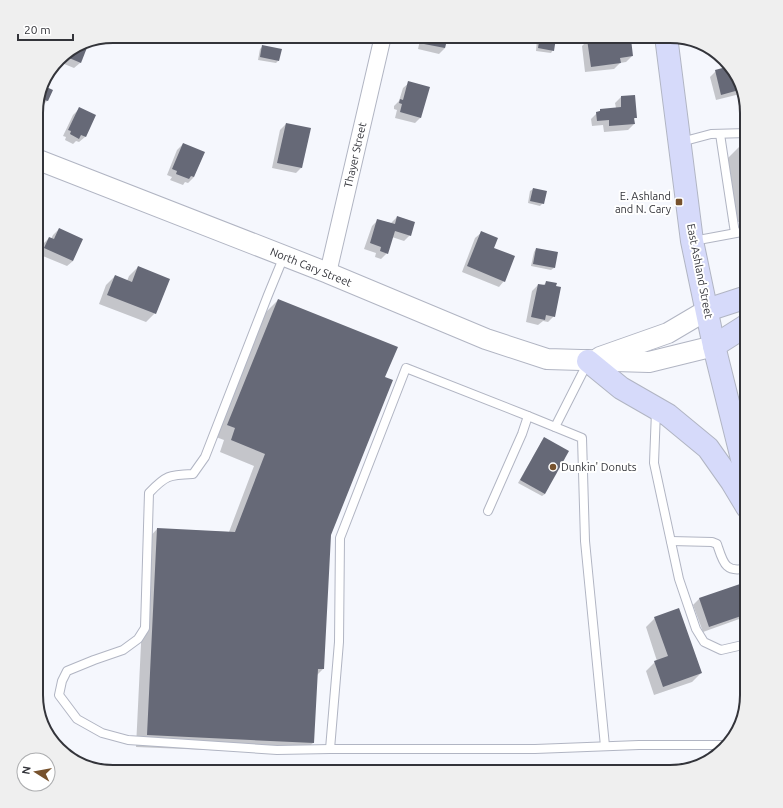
<svg xmlns="http://www.w3.org/2000/svg" width="783" height="808" viewBox="0 0 783 808" font-family="Ubuntu,sans-serif">
  <rect width="100%" height="100%" fill="#f5f7fd"/>
  <!-- shadow -->
  <g fill="#0003">
    <path d="M293,36H331L325,42L302,39L300,41L292,40Z"/>
    <path d="M421,36H447L445,48L439,54L418,49Z"/>
    <path d="M540,36L555,39L553,50L551,53L536,51L537,39Z"/>
    <path d="M588,40L598,44L632,56L626,62L620,63L614,69L585,72L582,46Z"/>
    <path d="M87,46L80,63L74,68L57,61L62,55Z"/>
    <path d="M263,46L278,61L276,63L258,60L260,49Z"/>
    <path d="M730,67L740,94L716,100L710,77L716,71Z"/>
    <path d="M409,83L421,117L415,123L395,118L397,110L394,109V106L399,101L403,88Z"/>
    <path d="M52,90L47,101L41,107H36Z"/>
    <path d="M621,97L636,117L633,120L634,124L628,130L604,132L603,125L592,126L591,119L597,113L601,110L616,108L615,103Z"/>
    <path d="M79,109L85,137L79,142L76,141L73,144L65,140L66,137L63,136L73,115Z"/>
    <path d="M286,124L302,167L296,173L272,168L280,130Z"/>
    <path d="M183,144L194,177L188,183L185,182L183,185L170,180L172,177L167,175L177,150Z"/>
    <path d="M740,146H747V222H728V158Z"/>
    <path d="M533,189L543,203L540,206L528,203L530,191Z"/>
    <path d="M397,217L410,235L404,241L392,237L387,253L381,259L375,257L376,253L364,249L372,226L378,220L391,223Z"/>
    <path d="M59,229L73,261L67,266L38,254L43,244L49,238L51,239L53,235Z"/>
    <path d="M481,233L504,281L499,287L462,272L475,238Z"/>
    <path d="M536,249L554,268L551,270L531,266L534,252Z"/>
    <path d="M138,267L155,313L146,322L99,304L106,285L115,276L127,281L129,276Z"/>
    <path d="M547,282L554,316L548,322L543,321L538,325L526,322L532,291L538,285L542,286Z"/>
    <path d="M278,300L330,535L323,669L316,676L313,743L301,754L136,747L146,541L157,529L229,532L254,466L220,452L224,440L216,437L266,312Z"/>
    <path d="M542,441L545,494L542,496L518,483Z"/>
    <path d="M739,585L747,614L742,618L703,632L693,605L699,599Z"/>
    <path d="M655,618L701,673L692,682L654,695L646,671L655,662L657,661L646,627Z"/>
  </g>
  <!-- building -->
  <g fill="#666977">
    <path d="M425,36H448L445,48L424,44Z"/>
    <path d="M540,36L556,38L554,51L538,48Z"/>
    <path d="M598,38L599,43L631,39L633,56L620,58L621,63L591,67L587,39Z"/>
    <path d="M88,45L81,63L62,55Z"/>
    <path d="M262,45L282,49L279,61L260,57Z"/>
    <path d="M730,66L739,90L721,95L715,70Z"/>
    <path d="M408,81L430,87L421,118L400,112L402,104L399,103L400,99L403,100Z"/>
    <path d="M42,85L53,90L48,101L44,100L36,118V107Z"/>
    <path d="M635,95L637,118H634L635,124L609,126V120L597,121L596,112L600,111V109L621,107V96Z"/>
    <path d="M79,107L96,115L86,137L81,135L79,139L70,134L71,131L68,130Z"/>
    <path d="M286,123L311,128L302,168L277,163Z"/>
    <path d="M183,143L205,152L194,177L191,176L189,179L176,174L177,171L172,169Z"/>
    <path d="M740,145H747V211H739Z"/>
    <path d="M533,188L547,191L544,204L530,201Z"/>
    <path d="M397,216L415,222L411,236L395,231L388,254L380,251L381,247L370,243L377,219L395,224Z"/>
    <path d="M59,228L83,239L73,261L44,248L49,237L54,239Z"/>
    <path d="M481,231L498,238L494,248L515,256L505,282L467,266Z"/>
    <path d="M536,248L558,252L555,268L533,264Z"/>
    <path d="M138,266L170,279L156,314L107,295L115,275L132,282Z"/>
    <path d="M546,281L557,283L556,286L561,287L555,317L546,315L545,320L531,317L538,284L545,285Z"/>
    <path d="M278,299L398,347L385,377L393,380L331,535L324,669H318L314,743L147,735L157,528L235,532L265,454L231,440L235,428L227,425Z"/>
    <path d="M544,437L569,451L545,494L520,480Z"/>
    <path d="M740,584L747,606V614L709,627L699,598Z"/>
    <path d="M679,608L702,673L663,687L654,661L668,656L654,617Z"/>
  </g>
  <g fill="none" stroke-linecap="round" stroke-linejoin="round">
    <!-- service casing -->
    <g stroke="#b1b5c3" stroke-width="10">
      <g id="service">
        <path d="M720,134L735,233"/>
        <path d="M681,142L711,134L747,133"/>
        <path d="M693,241L747,231"/>
        <path d="M284,256L268,295L205,457L193,474C169,475 166,475 149,493L145,628L138,639L123,650L94,660L67,671L62,681L59,695L77,719L102,733L128,740L277,750L330,749H535L639,745H727"/>
        <path d="M656,411L654,463L679,579L696,629L704,642L721,650L747,644"/>
        <path d="M528,416L582,438L585,541L605,746"/>
        <path d="M555,427L588,362"/>
        <path d="M671,541L712,542L717,544C723,562 725,574 747,568"/>
        <path d="M330,749L339,642L340,538L406,368L528,416L522,434L488,511"/>
      </g>
    </g>
    <!-- minor casing -->
    <g stroke="#b1b5c3" stroke-width="18">
      <path id="minor" d="M328,273L383,36"/>
    </g>
    <!-- tertiary casing -->
    <g stroke="#b1b5c3" stroke-width="22">
      <g id="tertiary">
        <path d="M36,159L328,273L486,339L547,359L649,362L714,346"/>
        <path d="M600,357L668,333L707,310"/>
      </g>
    </g>
    <!-- secondary casing -->
    <g stroke="#b1b5c3" stroke-width="24">
      <g id="secondary">
        <path d="M666,36L692,241L714,346L747,479"/>
        <path d="M707,310L747,297"/>
        <path d="M714,346L747,325"/>
        <path d="M588,361L621,388L668,415L708,448L732,482L747,507"/>
      </g>
    </g>
    <!-- service -->
    <use href="#service" stroke="#fff" stroke-width="8"/>
    <!-- minor -->
    <use href="#minor" stroke="#fff" stroke-width="16"/>
    <!-- tertiary -->
    <use href="#tertiary" stroke="#fff" stroke-width="20"/>
    <!-- secondary -->
    <use href="#secondary" stroke="#d6dafa" stroke-width="22"/>
  </g>
  <!-- markers -->
  <g fill="#77522d" stroke="#fff" stroke-width="1.5">
    <rect x="675" y="198" width="8" height="8" rx="2"/>
    <circle cx="553" cy="467" r="4"/>
  </g>
  <g text-anchor="middle" dominant-baseline="central" stroke-width="4" stroke-linejoin="round" paint-order="stroke">
    <!-- street labels -->
    <g font-size="11" fill="#33343a" stroke="#fff">
      <text transform="translate(355 155) rotate(-77)">Thayer Street</text>
      <text transform="translate(311 267) rotate(22)">North Cary Street</text>
      <text transform="translate(700 271) rotate(79)">East Ashland Street</text>
    </g>
    <!-- poi labels -->
    <g font-size="11" fill="#33343a" stroke="#fff" text-anchor="end">
      <text x="671" y="196">E. Ashland<tspan x="671" dy="13">and N. Cary</tspan></text>
      <text x="561" y="467" text-anchor="start">Dunkin' Donuts</text>
    </g>
  </g>
  <!-- crop -->
  <path d="M0 0H783V808H0ZM113 43H670A70 70 0 0 1 740 113V695A70 70 0 0 1 670 765H113A70 70 0 0 1 43 695V113A70 70 0 0 1 113 43Z" fill="#efefef" fill-rule="evenodd"/>
  <path fill="none" stroke="#33343a" stroke-width="2" d="M113 43H670A70 70 0 0 1 740 113V695A70 70 0 0 1 670 765H113A70 70 0 0 1 43 695V113A70 70 0 0 1 113 43Z"/>
  <!-- north arrow -->
  <g transform="translate(36 772) rotate(281)"><circle r="19" fill="#ffffff" stroke="#adaeb0"/>
  <path d="M0-3L7 15L0 10L-7 15Z" fill="#77522d"/>
  <text y="-6" font-size="11" font-weight="bold" text-anchor="middle" fill="#33343a">N</text>
  </g>
  <!-- scale -->
  <path d="M18 34v6h55v-6" fill="none" stroke="#33343a" stroke-width="2"/>
  <text x="24" y="34" font-size="12" fill="#33343a" stroke="#ffffff" stroke-width="3" paint-order="stroke">20 m</text>
</svg>
